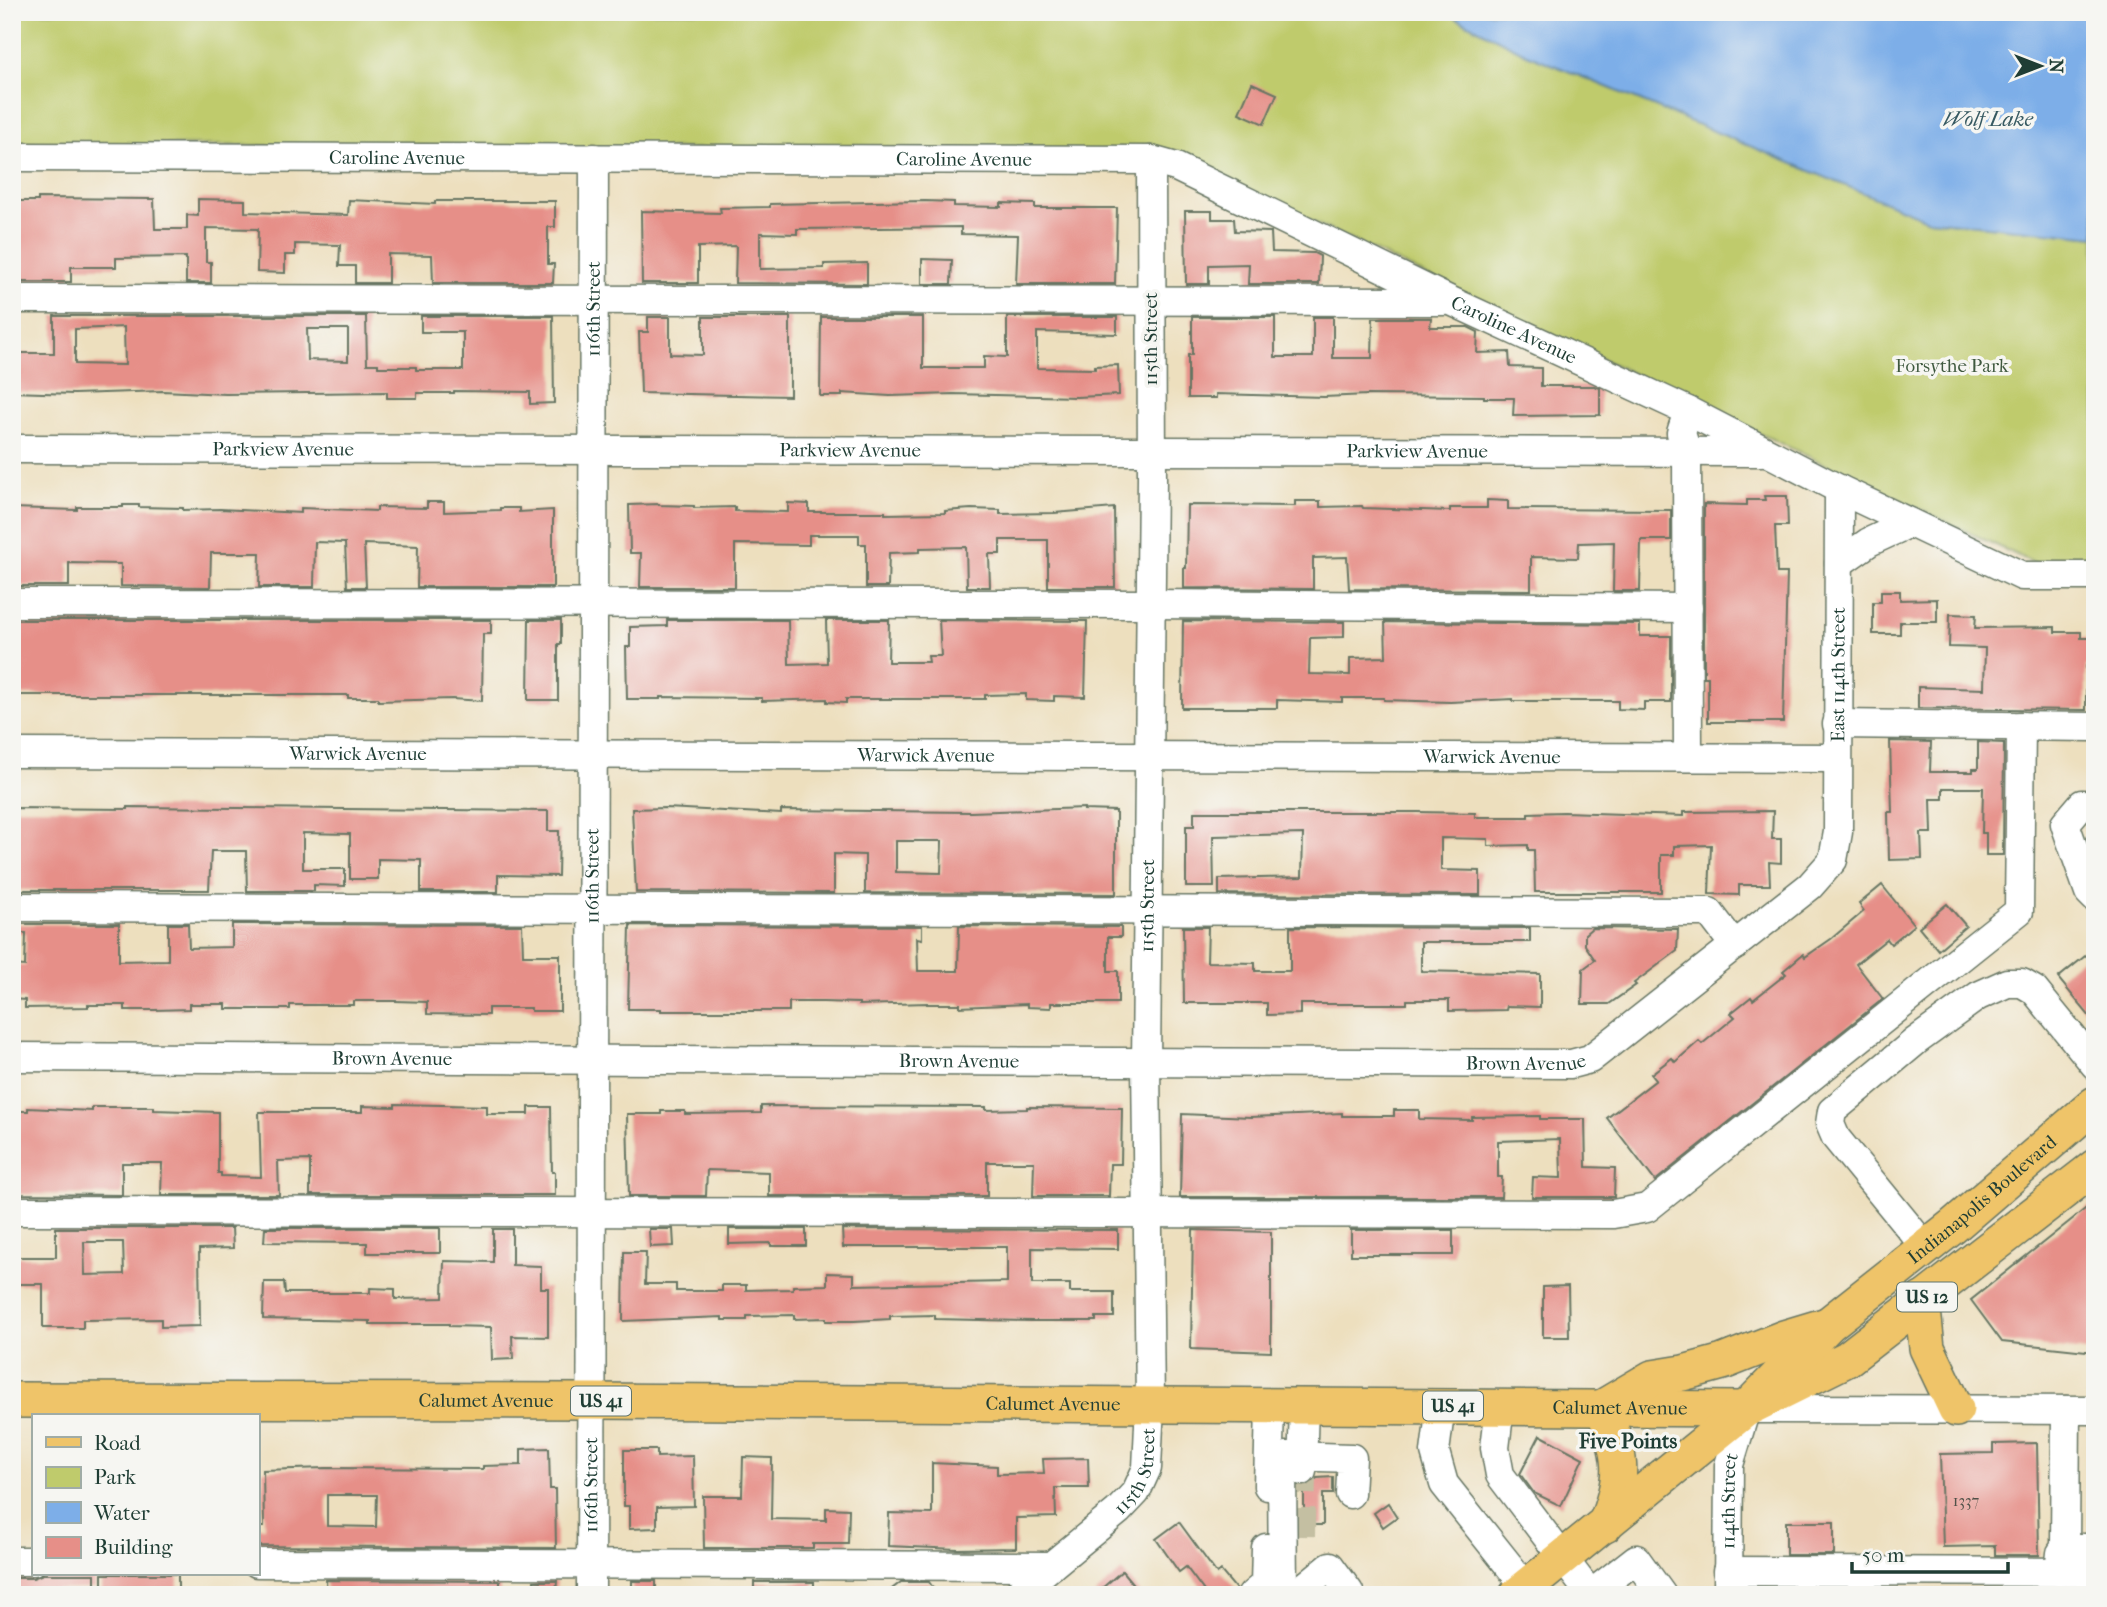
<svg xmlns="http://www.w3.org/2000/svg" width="2107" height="1607" viewBox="0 0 2107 1607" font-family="'IM FELL French Canon',serif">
  <rect width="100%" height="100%" fill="#f6f6f2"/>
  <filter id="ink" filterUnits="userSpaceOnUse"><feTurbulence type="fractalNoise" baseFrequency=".0143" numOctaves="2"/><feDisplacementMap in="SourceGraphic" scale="14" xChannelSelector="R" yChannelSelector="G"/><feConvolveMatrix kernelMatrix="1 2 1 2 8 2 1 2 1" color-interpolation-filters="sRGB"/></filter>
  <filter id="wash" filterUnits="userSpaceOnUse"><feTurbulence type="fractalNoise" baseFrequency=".00686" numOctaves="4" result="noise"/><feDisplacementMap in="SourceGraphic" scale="28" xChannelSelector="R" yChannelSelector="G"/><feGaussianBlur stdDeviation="1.57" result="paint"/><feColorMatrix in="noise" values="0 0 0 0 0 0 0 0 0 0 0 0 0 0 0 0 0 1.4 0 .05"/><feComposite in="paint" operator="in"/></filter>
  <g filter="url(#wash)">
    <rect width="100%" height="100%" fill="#eddfbe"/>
    <!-- green -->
    <path fill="#bfcb6c" stroke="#6f8450" stroke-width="2" d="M12,12H1445L1527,54L1929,220L2095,237V564L2038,565L1165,152L12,144Z"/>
    <!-- water -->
    <path fill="#7daee8" stroke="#4e768e" stroke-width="2" d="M1445,12H2095V237L1929,220L1527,54Z"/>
    <g id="blocks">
      <!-- building -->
      <g fill="#e68f88" fill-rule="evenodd">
        <path d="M1252,83L1277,94L1264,124L1239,113Z"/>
        <path d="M38,198L154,199L155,229H187V215L198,216V199L245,200V212L348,215L349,200L435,204V201H555V227H548V264H554L553,283H433L432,255L388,254V283H355V266H339L340,245L295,244V255H285V273L257,272L258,229L206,228V262H211V283H186V257L116,258V267H71V282H12V201H38Z"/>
        <path d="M925,201L954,202V206L1001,207V203L1035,204V208H1117L1115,284H1016L1018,235L961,234V227L797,229V234L760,233V269L824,268V264L867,263V284L735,283L736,246L698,247V283H642L641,211L721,213L720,208L770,207V204Z"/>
        <path d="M1185,211H1212V219H1234L1235,231L1271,232L1272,252L1314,253L1320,256L1319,284H1248L1249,264L1209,265V284H1186Z"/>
        <path d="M922,259L952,260L951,284H922Z"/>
        <path d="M54,316H366L367,364H378V367H416V370H463V332H421V316H553L554,403L530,404V392L454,391V393H417V398H387V392L226,394L163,391L74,394L12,392V353H54ZM124,327L125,365L75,364V329ZM307,329H348V361L308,360Z"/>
        <path d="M648,317H670V354L703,355V317H790V396L641,393L639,332H648Z"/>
        <path d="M821,317H923V368H984V356L1007,357V317H1117V334L1037,332V368L1095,369V366L1118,365L1119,395L1076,397L953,394L890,396L842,393V396H820Z"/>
        <path d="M1192,317H1275V357H1313V317H1333V358H1372L1373,318H1431L1430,327H1468L1478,332L1477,353L1509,352L1510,367L1541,368V386H1594L1600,388V415L1513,416L1514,398H1484V396L1367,395L1324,397L1216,394V398H1188V355H1192Z"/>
        <path d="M1764,496H1787L1788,526H1775L1777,573H1787L1783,722H1708V677H1704V504L1747,505V500H1765Z"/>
        <path d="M1487,500L1508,501V509L1671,510V540H1641L1640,591H1613L1614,542L1579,543L1578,558L1531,557V590L1349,589L1347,557L1313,558V589L1184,588V568H1186L1187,505L1295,506V501H1320V507L1362,506L1363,508L1450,511V508H1487Z"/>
        <path d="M427,502H444V512L500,510V508H519V512L553,510V587H417L418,546L364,544L366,587H347L345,543L315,542L314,587H259L260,553H211L210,587L121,586V564L69,563V586H12V508L77,510V507H123V505H139V507L183,508V510L220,509L301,513V508L377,511V507L427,508Z"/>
        <path d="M788,503L809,504V512H885V514L945,513V511L971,509L1000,510V514L1054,513L1114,508L1115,587H1048V540H1000V554H989L990,587H967L966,547L920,548V552L889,553L888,587H866V544H859V535H809V545L735,544V587H640L641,553H630L629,505L659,504V505L694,506V508L735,507V511L788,512Z"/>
        <path d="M1881,591H1900V600L1937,599V622H1900V634H1873V602H1881Z"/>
        <path d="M1950,614L1976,615L1975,628L2055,627V632H2081V638H2092V666H2086V710L1918,708V687L1984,689L1985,648L1949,647Z"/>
        <path d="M12,620H491V634H483L482,701L452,699L378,701V698H348V695H12Z"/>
        <path d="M529,620H561V644H558V700H528Z"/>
        <path d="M667,620H788L789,664L827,663L826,620H889L888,662H929L928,656H941L939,620L1087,621L1085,697L1054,696V701L1026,700V694L985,695V699H846V703L827,702V699L762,701V698L660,697V699H627L626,647H630V627L667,626Z"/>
        <path d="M1183,621L1344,622V637L1310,638L1309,674L1350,675V658L1386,657L1385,622L1640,624V636H1671V702H1644V710L1618,709V701H1513V699L1450,702L1384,700V698H1342V702L1277,700V708H1182Z"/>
        <path d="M1890,741L1931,742L1930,772H1973V769H1978V742L2004,743L2003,855H1986V833H1982L1983,788H1943V799H1931L1932,833H1921L1922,859L1889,860L1888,812H1892Z"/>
        <path d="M128,807L548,811V831H559L558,876L498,875V892H421V860L378,859V879H350V834L303,833V869H345V886L314,885V891H247L246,851H211L209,890H12V808L128,809Z"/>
        <path d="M666,808L781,814V810L971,812L1084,808V810L1116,811V894L865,893V855L834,854V893L636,892L632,809ZM896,841H942L941,873L896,872Z"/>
        <path d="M1773,811L1772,839H1781V863L1769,862L1770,885H1739V895L1709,894L1711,845L1674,846V855H1661V892H1535L1534,850H1528V845L1488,846V839L1441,838V870L1480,871V895L1219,894V879L1302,877L1303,834L1213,836L1214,887H1186V826H1194V812H1417L1475,813V817H1528V813L1564,812L1683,816V812Z"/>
        <path d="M1882,885L1914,925L1891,944L1887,939L1856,964L1883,999L1655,1181L1607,1118L1656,1080L1651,1074L1672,1058L1675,1062L1699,1041L1702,1044L1735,1017L1731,1013L1751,997L1753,1000L1786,974L1783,971L1803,954L1805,957L1831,939L1864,911L1859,904Z"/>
        <path d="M1947,904L1966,926L1938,950L1919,927Z"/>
        <path d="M12,924H119V961L168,960V924H188L189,948L232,947V924L522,925L523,955H560V1011H531V1008H488V1015L427,1014V1002L395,1001H353V1005H290V1009H226V1004H189V1009L154,1010H125V1005H88V1007L25,1008V1000L12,999V965L25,966L26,933H12Z"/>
        <path d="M630,925L922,926V939L917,938L918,971H958L959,926L1121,927V937H1108V971H1118V1003H1051V1008L1027,1007V1004L960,1007V1004H927V1003L859,1005V1003L823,1002H789V1011H661V1009H628Z"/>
        <path d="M1183,927H1208L1207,962L1255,963V971H1290V927L1530,928V942H1421V971L1540,974V1007L1507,1006L1506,1010L1449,1011V1000H1407V1004H1300V1014L1267,1015V1003H1184Z"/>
        <path d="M1592,928L1678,929L1677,951L1634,983L1636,985L1609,1004H1582L1583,969L1595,960L1585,945V934Z"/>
        <path d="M2095,948V1023L2058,978Z"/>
        <path d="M395,1104L487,1106V1114H529V1107H551L552,1172H555V1195H310V1160L278,1161L279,1195H161L162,1163H122V1195L12,1194V1111H28V1108L92,1111V1107H154V1110L218,1112V1173H221V1176L261,1177L259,1112H362V1106L395,1107Z"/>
        <path d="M761,1106L986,1107V1110L1027,1109V1107L1122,1108L1121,1164H1110L1109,1196H1033L1034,1162H987V1196H769V1172L707,1170L706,1196H629L627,1114H661V1111H685V1114L761,1113Z"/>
        <path d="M1394,1110H1419V1119L1472,1120V1117L1540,1116V1119H1585L1586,1167L1615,1168L1614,1197H1532L1533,1177L1561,1178L1560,1139L1498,1141V1177H1502L1501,1197H1180L1182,1114L1251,1117L1342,1113V1116H1394Z"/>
        <path d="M2095,1201V1352L2002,1342L1971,1300Z"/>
        <path d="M56,1228H232L233,1248L199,1249L200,1326L161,1327V1319L83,1320V1328H43V1284H12V1257H56ZM84,1242H123L124,1274L85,1275Z"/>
        <path d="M265,1228H440V1253H367V1243L264,1242Z"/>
        <path d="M493,1229H512V1265L541,1266V1288H548V1337L512,1336L513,1359L492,1360L491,1327L449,1326V1324H370V1321L263,1319L264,1282H284L285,1293H370V1288L395,1289V1299L443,1298L444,1261L493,1262Z"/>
        <path d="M649,1229H673L674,1246L650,1247Z"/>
        <path d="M729,1229H806V1246H771V1243L729,1244Z"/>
        <path d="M842,1229L1118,1230V1249L1032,1248V1284H1070V1292H1114V1317H1096V1321H1031L935,1319V1315L890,1316V1319L854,1321H826V1318L794,1319V1315L747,1316V1320H722V1317L623,1321L624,1252H646L645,1284H676V1291H722V1285H746V1290L793,1289V1286L827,1285V1273L854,1274V1285L1007,1282V1247H843Z"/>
        <path d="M1193,1230L1271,1232V1352L1191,1349Z"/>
        <rect x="1351" y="1230" width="102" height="25"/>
        <path d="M1568,1286L1569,1337H1543V1287Z"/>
        <path d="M1540,1435L1583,1458L1561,1506L1534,1493L1520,1474Z"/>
        <path d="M2037,1443L2039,1555H1995V1546L1943,1547L1940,1454L1993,1453V1444Z"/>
        <path d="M549,1448L550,1489H555L556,1548L257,1546V1527H264L263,1470L326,1468L483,1469V1466L521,1465V1449ZM327,1495H377L376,1527L327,1526Z"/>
        <path d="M624,1450H657V1457L693,1456L694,1506L657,1507V1528L629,1529V1506H624Z"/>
        <path d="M743,1457L772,1458L771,1519L826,1520V1508L849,1509L848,1544H813V1548H704L703,1496H742Z"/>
        <path d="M1088,1458L1089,1488H1055L1056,1517L1016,1518V1548L958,1549L888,1546L889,1513L932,1514V1463L997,1466V1474L1044,1473L1043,1459Z"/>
        <path d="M1333,1477V1494H1323V1525H1304V1487L1310,1485L1317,1478Z"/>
        <path d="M1388,1503L1397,1517L1383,1527L1374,1513Z"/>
        <path d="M1179,1522L1217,1574L1221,1571L1236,1589V1595H1207L1186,1567L1179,1572L1156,1539Z"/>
        <rect x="1786" y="1522" width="48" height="33"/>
        <path d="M1122,1571L1142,1595H1094Z"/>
        <path d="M43,1574H95V1589L41,1590V1595L12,1594V1578H33Z"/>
        <path d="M102,1574H178V1591L102,1595Z"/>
        <path d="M326,1580L500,1581V1595L347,1592V1595H327Z"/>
        <path d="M534,1581H557L556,1595H533Z"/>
        <rect x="632" y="1581" width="24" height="14"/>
        <rect x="754" y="1582" width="60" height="13"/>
        <path d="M901,1582H929L938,1595H884Z"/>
        <rect x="1787" y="1588" width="48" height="7"/>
      </g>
    </g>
  </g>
  <g filter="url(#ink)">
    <use href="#blocks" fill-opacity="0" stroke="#677664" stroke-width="2"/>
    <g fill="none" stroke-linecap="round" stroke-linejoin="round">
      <!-- minor-tunnel -->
      <path stroke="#c4bfa2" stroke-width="28" stroke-dasharray="28 14" stroke-linecap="butt" d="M1301,1536L1302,1471"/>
      <!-- minor casing -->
      <g stroke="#677664" stroke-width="31">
        <g id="minor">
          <path id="s1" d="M12,157L1151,160L1176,167L1451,301L1688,411L1839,489L2022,576H2095"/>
          <path d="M12,299L1444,301"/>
          <path d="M1688,411L1681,433L1687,452L1688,757"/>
          <path id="s2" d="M12,449L1761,452"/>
          <path d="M1839,563L1869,542L1910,523"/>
          <path d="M12,603L1151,604L1688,608"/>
          <path d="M1837,724L2095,727"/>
          <path id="s3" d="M12,753L1837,758"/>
          <path d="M2095,805L2082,804L2065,824L2089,892L2095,898"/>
          <path d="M12,907L1709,912L1735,946"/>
          <path id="s4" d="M12,1057L1571,1064L1590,1059L1810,886L1833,860L1838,832L1839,489"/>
          <path d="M12,1211L1613,1214L1647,1208L2019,911L2021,726"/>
          <path d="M1926,1248L1836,1138L1830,1124L1832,1111L1916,1041L1978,996L2007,983H2022L2034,990L2095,1065"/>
          <path d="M1441,1406L1435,1452L1444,1484L1526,1587"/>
          <path d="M1500,1406L1495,1448L1500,1475L1591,1595"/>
          <path d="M1302,1471L1304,1405"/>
          <path d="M1268,1486L1270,1405"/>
          <path d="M2065,1548H2095"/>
          <path d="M12,1561H33"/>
          <path d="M257,1563L1051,1566"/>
          <path d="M1727,1571L2095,1572"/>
          <path d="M2059,1572L2061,1553L2065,1548L2066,1410"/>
          <path id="s5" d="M591,1595L594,158"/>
          <path id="s6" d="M1016,1595L1118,1511L1136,1492L1147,1468L1150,1404L1146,1063L1152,478L1151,160"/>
          <path d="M1252,1595L1265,1584L1266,1548"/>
          <path d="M1283,1595L1282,1466L1286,1456L1352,1458L1350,1494"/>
          <path d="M1295,1595L1330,1566L1349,1592"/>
          <path d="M1590,1595L1636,1559L1662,1595"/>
          <path id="s7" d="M1728,1595L1729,1465L1746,1409L2095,1410"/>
        </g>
      </g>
      <!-- major casing -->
      <g stroke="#677664" stroke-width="38">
        <g id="major">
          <path d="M1922,1300L1927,1348L1956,1409"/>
          <path id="s8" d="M12,1400L591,1401L1746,1409L1847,1359L2095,1167"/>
          <path d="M1603,1407L1652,1378L1683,1373L1723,1362L1784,1338L1824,1326"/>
          <path d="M1603,1407C1621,1456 1626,1475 1605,1525"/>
          <path id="s9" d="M1517,1595L1746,1409L1829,1324L1952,1227L2095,1104"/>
        </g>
      </g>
      <!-- minor -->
      <use href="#minor" stroke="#fff" stroke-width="28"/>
      <!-- major -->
      <use href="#major" stroke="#efc469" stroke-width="35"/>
    </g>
  </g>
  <g text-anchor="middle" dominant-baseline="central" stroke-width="7" stroke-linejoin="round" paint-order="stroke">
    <!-- number labels -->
    <g font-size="16" fill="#515249">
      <text x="1966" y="1500">1337</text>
    </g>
    <!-- shield labels -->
    <g fill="#f6f6f2" stroke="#60746d" stroke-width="2">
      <rect x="1897" y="1282.5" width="60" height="29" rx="5"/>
      <rect x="571" y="1386.5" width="60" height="29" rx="5"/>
      <rect x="1423" y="1391.5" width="60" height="29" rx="5"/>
    </g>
    <g font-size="18" font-weight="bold" fill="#1f3d34">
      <text x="1927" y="1297">US 12</text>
      <text x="601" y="1401">US 41</text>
      <text x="1453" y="1406">US 41</text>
    </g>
    <!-- street labels -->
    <g font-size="19" fill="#1f3d34" stroke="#f6f6f2">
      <text stroke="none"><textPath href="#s1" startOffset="385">Caroline Avenue</textPath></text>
      <text stroke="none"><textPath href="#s1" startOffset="952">Caroline Avenue</textPath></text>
      <text stroke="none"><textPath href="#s5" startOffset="1286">116th Street</textPath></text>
      <text stroke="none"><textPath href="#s1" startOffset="1540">Caroline Avenue</textPath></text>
      <text transform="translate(1151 339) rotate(-90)">115th Street</text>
      <text stroke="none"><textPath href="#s2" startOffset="271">Parkview Avenue</textPath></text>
      <text stroke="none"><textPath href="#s2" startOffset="838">Parkview Avenue</textPath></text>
      <text stroke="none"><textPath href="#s2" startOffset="1405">Parkview Avenue</textPath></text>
      <text stroke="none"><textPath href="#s4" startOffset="2079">East 114th Street</textPath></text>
      <text stroke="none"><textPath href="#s3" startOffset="346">Warwick Avenue</textPath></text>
      <text stroke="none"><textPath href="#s3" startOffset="914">Warwick Avenue</textPath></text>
      <text stroke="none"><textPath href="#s3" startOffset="1480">Warwick Avenue</textPath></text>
      <text stroke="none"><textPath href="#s5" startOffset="719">116th Street</textPath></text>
      <text stroke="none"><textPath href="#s6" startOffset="747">115th Street</textPath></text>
      <text stroke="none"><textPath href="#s4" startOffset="380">Brown Avenue</textPath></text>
      <text stroke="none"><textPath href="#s4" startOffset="1514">Brown Avenue</textPath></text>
      <text stroke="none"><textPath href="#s4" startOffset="947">Brown Avenue</textPath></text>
      <text stroke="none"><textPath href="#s9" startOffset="611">Indianapolis Boulevard</textPath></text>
      <text stroke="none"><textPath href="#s8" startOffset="474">Calumet Avenue</textPath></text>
      <text stroke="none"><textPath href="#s8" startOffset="1041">Calumet Avenue</textPath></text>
      <text stroke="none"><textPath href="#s8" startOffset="1608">Calumet Avenue</textPath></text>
      <text stroke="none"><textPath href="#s6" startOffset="178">115th Street</textPath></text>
      <text stroke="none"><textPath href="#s5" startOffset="110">116th Street</textPath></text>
      <text stroke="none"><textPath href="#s7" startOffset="94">114th Street</textPath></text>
    </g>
    <!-- park labels -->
    <g font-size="19" fill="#3f593f" stroke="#f6f6f2">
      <text x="1952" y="366">Forsythe Park</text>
    </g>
    <!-- water labels -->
    <g font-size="21" font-style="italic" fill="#365961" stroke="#f6f6f2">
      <text x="1988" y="119">Wolf Lake</text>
    </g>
    <!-- neighbourhood labels -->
    <g font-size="21" font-weight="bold" fill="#1f3d34" stroke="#f6f6f2">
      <text x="1628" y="1441">Five Points</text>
    </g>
  </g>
  <!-- margin -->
  <rect width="2107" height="1607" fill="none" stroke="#f6f6f2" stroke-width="42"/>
  <!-- legend -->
  <rect x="32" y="1414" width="228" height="161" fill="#f6f6f2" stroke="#a0aca6" stroke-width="2"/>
  <rect x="46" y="1437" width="35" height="10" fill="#efc469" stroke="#a0aca6" stroke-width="2"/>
  <text x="94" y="1450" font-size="21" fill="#1f3d34">Road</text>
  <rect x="46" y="1467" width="35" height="21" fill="#bfcb6c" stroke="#a0aca6" stroke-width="2"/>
  <text x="94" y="1484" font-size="21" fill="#1f3d34">Park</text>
  <rect x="46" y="1502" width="35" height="21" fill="#7daee8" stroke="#a0aca6" stroke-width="2"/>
  <text x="94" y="1520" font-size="21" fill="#1f3d34">Water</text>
  <rect x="46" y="1537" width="35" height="21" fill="#e68f88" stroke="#a0aca6" stroke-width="2"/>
  <text x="94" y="1554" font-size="21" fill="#1f3d34">Building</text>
  <!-- north arrow -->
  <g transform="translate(2040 66) rotate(90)" stroke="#f6f6f2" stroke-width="5" paint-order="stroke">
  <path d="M0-5L12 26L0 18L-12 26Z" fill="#1f3d34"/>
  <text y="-10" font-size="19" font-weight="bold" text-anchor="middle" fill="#1f3d34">N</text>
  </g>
  <!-- scale -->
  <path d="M1852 1562v10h156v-10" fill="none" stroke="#1f3d34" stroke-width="3.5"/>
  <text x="1862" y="1562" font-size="21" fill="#1f3d34" stroke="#f6f6f2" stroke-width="5" paint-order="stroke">50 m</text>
</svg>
